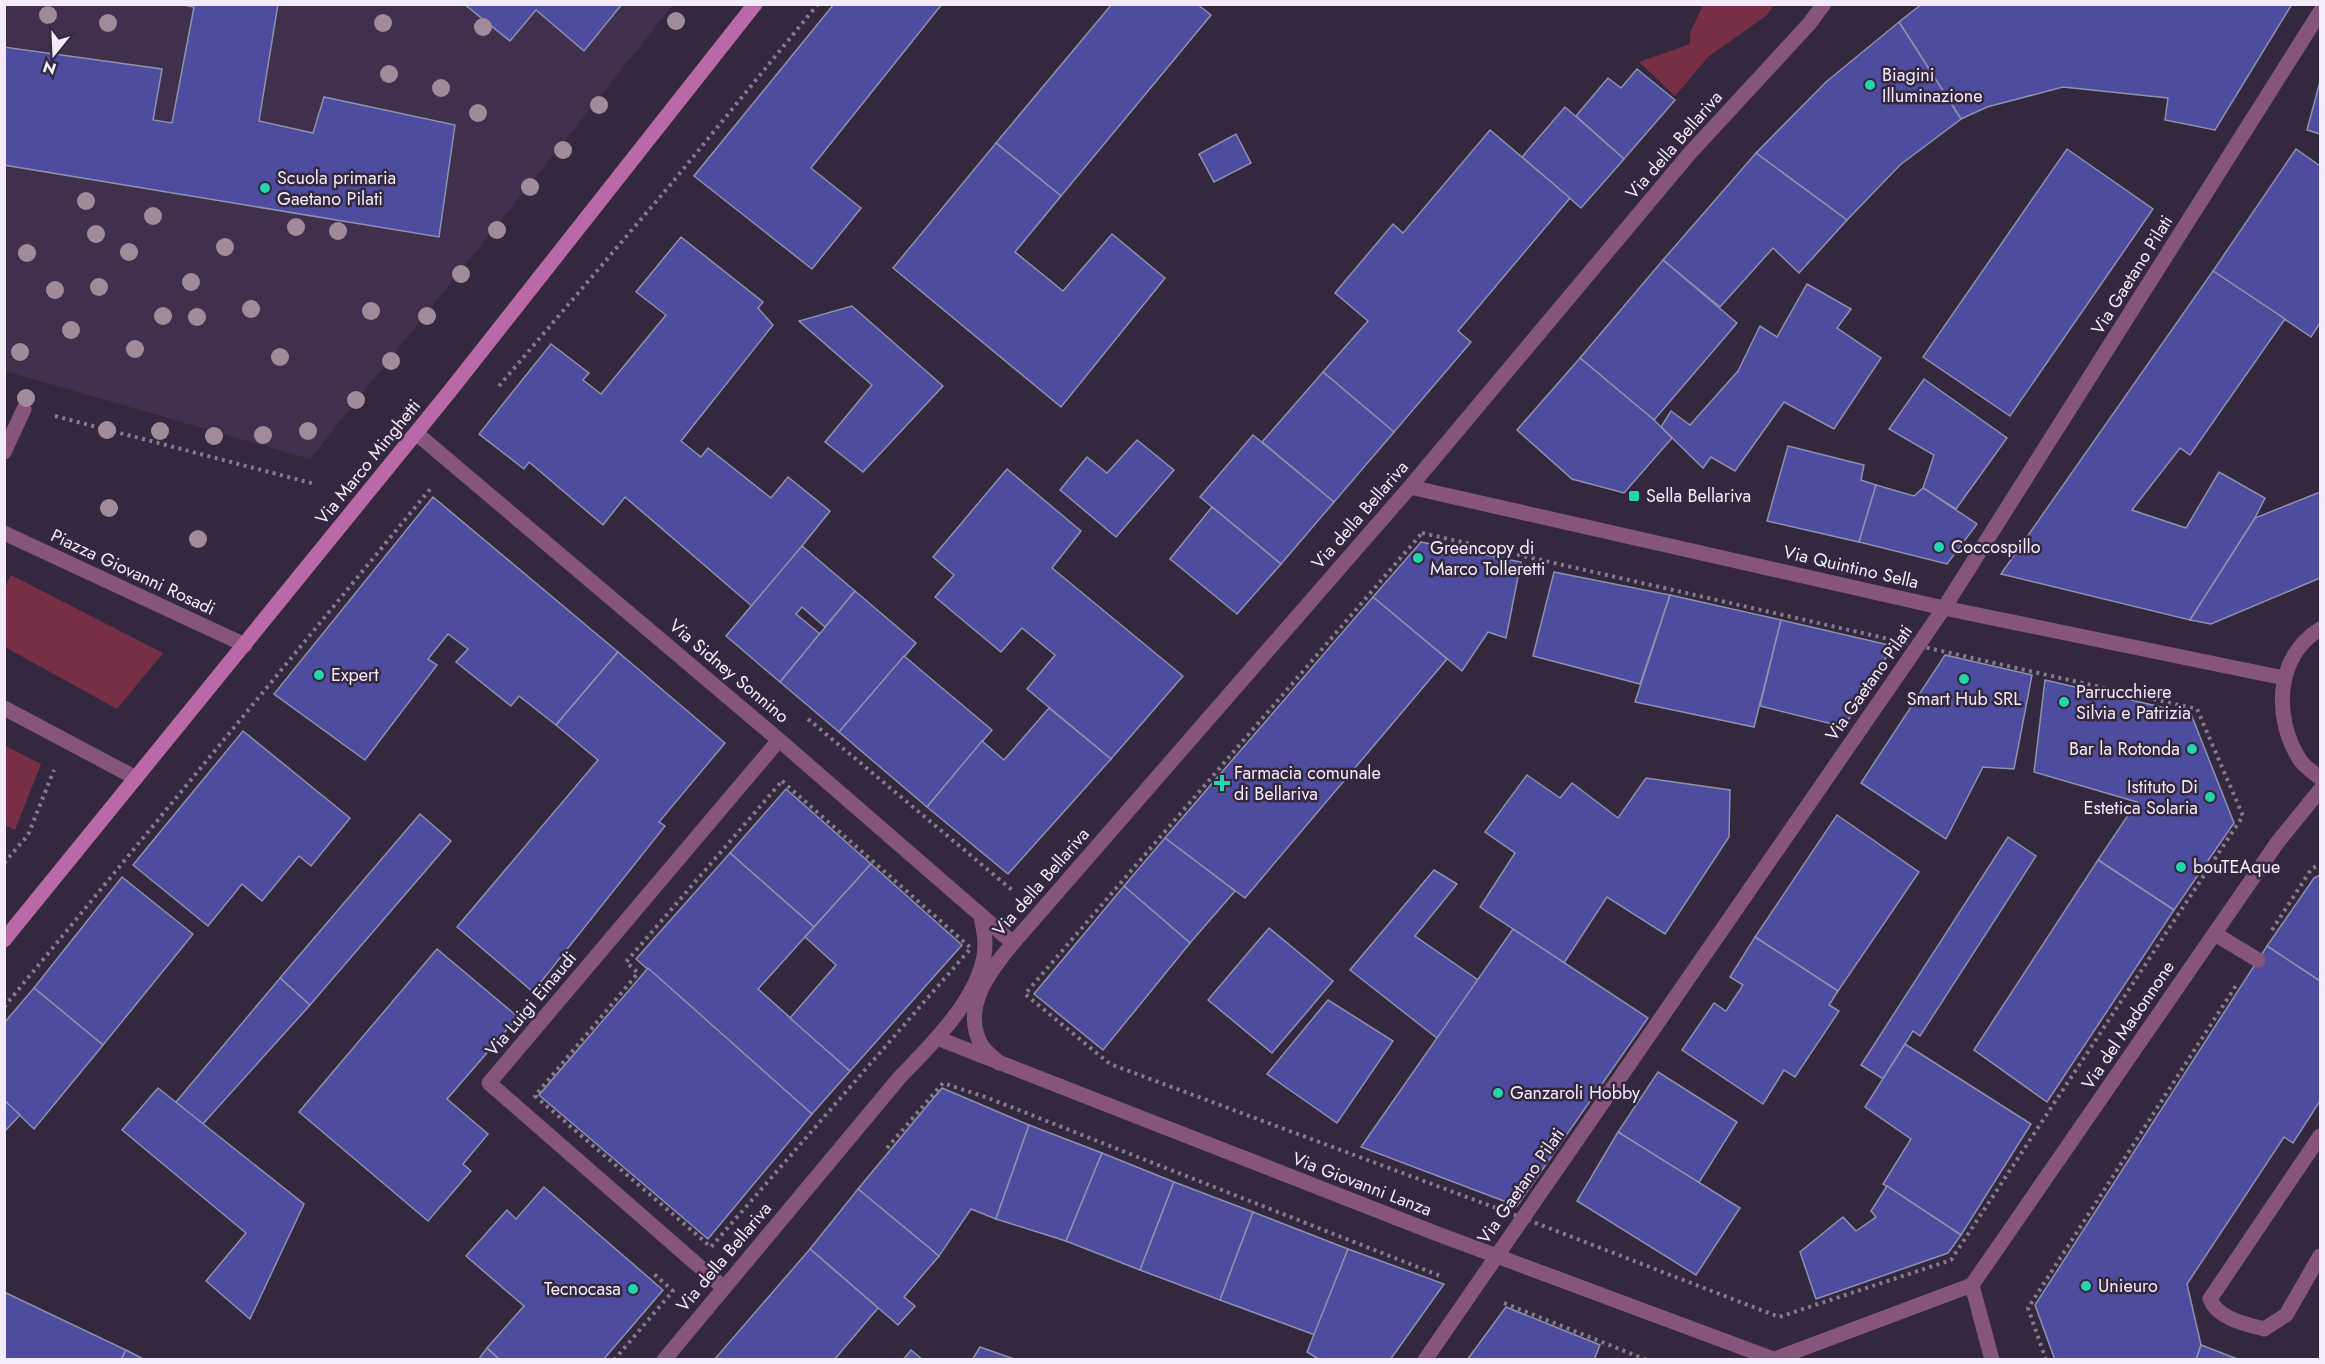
<svg xmlns="http://www.w3.org/2000/svg" width="2325" height="1364" viewBox="0 0 2325 1364" font-family="Jost,sans-serif">
  <rect width="100%" height="100%" fill="#34283f"/>
  <!-- built -->
  <path fill="#40304d" d="M4,5H673L310,459L5,371Z"/>
  <!-- green -->
  <g fill="#772f46">
    <path d="M1703,5H1774L1766,16L1709,56L1675,96L1639,62L1690,44V33Z"/>
    <path d="M11,575L163,653L117,709L5,647V587Z"/>
    <path d="M4,745L41,764L15,830L5,825Z"/>
  </g>
  <!-- building -->
  <g fill="#4e4c9e" stroke="#8d90ae" stroke-width="1.5">
    <path d="M178,4H278L259,121L313,133L324,97L455,125L439,237L4,165V47L162,69L153,120L172,123L194,7Z"/>
    <path d="M464,4H622L584,51L536,10L510,41Z"/>
    <path d="M834,4H942L811,168L861,208L812,269L694,176Z"/>
    <path d="M1112,4H1197L1211,15L1061,196L996,143Z"/>
    <path d="M1922,4H2292L2215,130L2165,120L2168,98L2063,87L1987,107L1961,119L1899,22Z"/>
    <path d="M1899,22L1961,119L1900,165L1847,220L1756,153L1826,82Z"/>
    <path d="M1637,69L1675,100L1624,159L1576,116L1608,78L1621,88Z"/>
    <path d="M2319,85H2320V134L2307,130Z"/>
    <path d="M1565,107L1624,159L1581,208L1522,157Z"/>
    <path d="M1490,130L1570,198L1458,331L1471,342L1394,432L1323,372L1368,321L1335,293L1393,224L1403,233Z"/>
    <path d="M1236,134L1251,163L1214,182L1199,154Z"/>
    <path d="M996,143L1061,196L1015,252L1063,291L1112,234L1165,278L1061,407L893,268Z"/>
    <path d="M2067,149L2153,209L2010,416L1923,357Z"/>
    <path d="M2296,149L2320,166V323L2311,337L2213,271Z"/>
    <path d="M1756,153L1847,220L1799,273L1773,248L1720,307L1663,260Z"/>
    <path d="M681,237L763,302L758,308L773,325L681,441L701,457L708,448L771,498L788,477L830,511L753,607L625,497L603,525L529,462L524,469L479,434L551,344L589,373L583,380L601,394L666,315L636,292Z"/>
    <path d="M1663,260L1737,323L1654,420L1580,358Z"/>
    <path d="M2213,271L2285,319L2190,455L2180,448L2132,510L2186,528L2219,472L2265,498L2255,518L2190,620L2001,574Z"/>
    <path d="M1807,284L1851,309L1837,328L1881,358L1834,429L1784,402L1735,471L1711,457L1703,468L1661,427L1671,411L1690,425L1738,371L1760,326L1777,337Z"/>
    <path d="M852,306L943,386L863,472L825,442L872,385L799,321Z"/>
    <path d="M1580,358L1654,420L1672,438L1624,493L1572,479L1517,430Z"/>
    <path d="M1323,372L1394,432L1334,502L1262,442Z"/>
    <path d="M1924,379L2007,438L1956,509L1923,488L1934,455L1889,429Z"/>
    <path d="M1253,435L1334,502L1281,564L1200,497Z"/>
    <path d="M1137,440L1174,470L1116,537L1060,490L1087,457L1107,473Z"/>
    <path d="M1788,446L1864,465L1861,480L1876,485L1859,542L1767,521Z"/>
    <path d="M1007,469L1081,531L1052,568L1183,676L1111,759L1027,689L1055,655L1022,628L1001,652L935,597L954,575L933,557Z"/>
    <path d="M1876,485L1914,496L1923,488L1977,524L1947,564L1859,542Z"/>
    <path d="M2320,492V578L2211,624L2190,620L2255,518Z"/>
    <path d="M433,497L618,652L556,725L519,696L511,706L456,662L468,649L448,634L428,659L437,665L365,760L274,694Z"/>
    <path d="M1212,507L1281,564L1237,614L1170,559Z"/>
    <path d="M1421,542L1521,562L1506,638L1488,632L1462,671L1373,597Z"/>
    <path d="M802,546L855,591L825,627L802,607L796,614L820,634L780,682L726,636Z"/>
    <path d="M1554,572L1670,595L1640,684L1533,656Z"/>
    <path d="M855,591L916,643L839,732L780,682Z"/>
    <path d="M1670,595L1781,620L1754,727L1635,702Z"/>
    <path d="M1373,597L1447,659L1245,898L1165,838Z"/>
    <path d="M1781,620L1893,646L1844,727L1760,706Z"/>
    <path d="M618,652L725,743L659,822L665,826L533,992L457,927L598,760L556,725Z"/>
    <path d="M1945,655L2032,675L2014,769L1983,767L1946,839L1861,783Z"/>
    <path d="M904,656L992,730L927,807L839,732Z"/>
    <path d="M2045,680L2191,714L2234,823L2174,910L2098,860L2137,802L2034,772Z"/>
    <path d="M1049,708L1111,759L1008,874L927,807L982,741L1004,760Z"/>
    <path d="M243,731L350,818L311,866L299,856L262,901L242,884L208,926L133,865Z"/>
    <path d="M1527,775L1560,798L1572,783L1618,818L1646,778L1730,790L1729,837L1665,934L1607,897L1564,963L1480,907L1515,853L1485,832Z"/>
    <path d="M786,789L871,864L814,927L730,853Z"/>
    <path d="M420,814L451,841L310,1005L280,978Z"/>
    <path d="M1837,815L1919,872L1838,991L1755,937Z"/>
    <path d="M2008,837L2036,856L1920,1036L1913,1031L1883,1079L1861,1065Z"/>
    <path d="M1165,838L1235,891L1190,943L1124,886Z"/>
    <path d="M730,853L814,927L758,989L850,1071L812,1114L636,959Z"/>
    <path d="M2098,860L2174,910L2047,1102L1974,1050Z"/>
    <path d="M871,864L962,945L850,1071L790,1018L836,965L805,937Z"/>
    <path d="M1434,870L1457,884L1415,936L1478,980L1438,1039L1350,970Z"/>
    <path d="M2320,875V981L2267,946L2314,878Z"/>
    <path d="M122,877L193,934L103,1045L34,988Z"/>
    <path d="M1124,886L1190,943L1103,1050L1034,994Z"/>
    <path d="M1269,928L1333,981L1272,1053L1208,1000Z"/>
    <path d="M1513,929L1648,1018L1517,1206L1361,1147Z"/>
    <path d="M1755,937L1838,991L1829,1005L1839,1011L1795,1077L1784,1070L1763,1104L1682,1050L1714,1003L1726,1011L1743,985L1730,977Z"/>
    <path d="M2267,946L2320,981V1101L2293,1143L2284,1137L2187,1284L2201,1345L2196,1360H2055L2035,1305Z"/>
    <path d="M437,949L518,1017L447,1099L488,1134L463,1164L471,1171L428,1221L299,1112Z"/>
    <path d="M648,968L812,1114L708,1239L539,1095Z"/>
    <path d="M280,978L310,1005L202,1125L176,1102Z"/>
    <path d="M34,988L103,1045L34,1129L4,1100V1023Z"/>
    <path d="M1328,1000L1393,1041L1337,1123L1267,1074Z"/>
    <path d="M1905,1044L2031,1124L1961,1235L1883,1184L1911,1139L1865,1107Z"/>
    <path d="M1658,1072L1737,1122L1698,1184L1618,1132Z"/>
    <path d="M158,1088L304,1204L250,1319L206,1281L246,1233L122,1130Z"/>
    <path d="M942,1088L1029,1125L996,1219L971,1209L939,1256L858,1189Z"/>
    <path d="M4,1100L20,1115L4,1132Z"/>
    <path d="M1029,1125L1102,1153L1066,1241L996,1219Z"/>
    <path d="M1618,1132L1740,1208L1696,1275L1577,1201Z"/>
    <path d="M1102,1153L1174,1182L1140,1270L1066,1241Z"/>
    <path d="M1174,1182L1253,1212L1220,1300L1140,1270Z"/>
    <path d="M1887,1186L1961,1235L1948,1253L1816,1299L1800,1252L1843,1217L1856,1231L1876,1217L1871,1211Z"/>
    <path d="M544,1187L663,1290L603,1360H500L487,1348L524,1306L466,1256L507,1210L516,1219Z"/>
    <path d="M858,1189L939,1256L904,1297L915,1306L898,1325L810,1249Z"/>
    <path d="M1253,1212L1348,1249L1315,1335L1220,1300Z"/>
    <path d="M810,1249L878,1308L834,1360H714Z"/>
    <path d="M1348,1249L1444,1284L1390,1360H1320L1307,1352Z"/>
    <path d="M4,1292L126,1350L121,1360H4Z"/>
    <path d="M1506,1307L1600,1345L1594,1360H1467Z"/>
    <path d="M2201,1345L2240,1360H2196Z"/>
    <path d="M980,1347L1017,1360H972Z"/>
    <path d="M487,1348L500,1360H478Z"/>
    <path d="M126,1350L145,1360H121Z"/>
    <path d="M911,1350L923,1360H903Z"/>
  </g>
  <g fill="none" stroke-linecap="round" stroke-linejoin="round">
    <!-- path -->
    <g stroke="#857b8f" stroke-width="4" stroke-dasharray="3 4.5" stroke-linecap="butt">
      <path d="M499,386L671,184L818,4"/>
      <path d="M55,416L315,484"/>
      <path d="M1422,533L2197,709L2243,816L1951,1260L1779,1317L1523,1218L1110,1064L1025,994Z"/>
      <path d="M808,719L1012,890"/>
      <path d="M782,781L971,948L711,1247L535,1096L638,973L626,962Z"/>
      <path d="M4,863L28,835L54,770"/>
      <path d="M2272,930L2312,868L2320,865"/>
      <path d="M4,1007L431,488"/>
      <path d="M887,1148L943,1083L988,1098L1443,1277"/>
      <path d="M1504,1303L1647,1360"/>
      <path d="M614,1360L673,1291L654,1274"/>
      <path d="M2046,1360L2028,1308L2237,984"/>
    </g>
    <!-- lane -->
    <g stroke="#87557c" stroke-width="15">
      <path d="M2215,934L2258,960"/>
      <path d="M2320,1136L2210,1299C2218,1319 2245,1324 2264,1329L2286,1315L2320,1256"/>
    </g>
    <!-- street -->
    <g stroke="#87557c" stroke-width="15">
      <path d="M416,433L779,740L1013,943"/>
      <path d="M4,452L24,409"/>
      <path d="M1410,487L1944,608L2284,678"/>
      <path d="M4,533L245,645"/>
      <path d="M2320,629C2275,657 2273,718 2300,760C2305,767 2314,773 2320,778"/>
      <path d="M4,708L136,778"/>
      <path d="M937,1038L1435,1233L1776,1360"/>
      <path d="M999,1063C993,1057 986,1052 982,1046C960,1008 990,971 1013,943L1410,487L1690,153L1809,24L1824,4"/>
      <path d="M1972,1285L1992,1360"/>
      <path d="M724,1288L489,1083L779,740"/>
      <path d="M664,1360L900,1077C932,1044 986,992 985,943C985,934 982,924 981,915"/>
      <path d="M1425,1360L1944,608L2320,12"/>
      <path d="M1772,1360L1972,1285L2277,843L2320,790"/>
    </g>
    <!-- secondary -->
    <path stroke="#b969a8" stroke-width="15" d="M4,940L450,391L755,4"/>
  </g>
  <!-- trees -->
  <g fill="#a08b99">
    <circle cx="48" cy="15" r="9"/>
    <circle cx="676" cy="21" r="9"/>
    <circle cx="108" cy="23" r="9"/>
    <circle cx="383" cy="23" r="9"/>
    <circle cx="483" cy="27" r="9"/>
    <circle cx="389" cy="74" r="9"/>
    <circle cx="441" cy="88" r="9"/>
    <circle cx="599" cy="105" r="9"/>
    <circle cx="478" cy="113" r="9"/>
    <circle cx="563" cy="150" r="9"/>
    <circle cx="530" cy="187" r="9"/>
    <circle cx="86" cy="201" r="9"/>
    <circle cx="153" cy="216" r="9"/>
    <circle cx="296" cy="227" r="9"/>
    <circle cx="497" cy="230" r="9"/>
    <circle cx="338" cy="231" r="9"/>
    <circle cx="96" cy="234" r="9"/>
    <circle cx="225" cy="247" r="9"/>
    <circle cx="129" cy="252" r="9"/>
    <circle cx="27" cy="253" r="9"/>
    <circle cx="461" cy="274" r="9"/>
    <circle cx="191" cy="282" r="9"/>
    <circle cx="99" cy="287" r="9"/>
    <circle cx="55" cy="290" r="9"/>
    <circle cx="251" cy="309" r="9"/>
    <circle cx="371" cy="311" r="9"/>
    <circle cx="163" cy="316" r="9"/>
    <circle cx="427" cy="316" r="9"/>
    <circle cx="197" cy="317" r="9"/>
    <circle cx="71" cy="330" r="9"/>
    <circle cx="135" cy="349" r="9"/>
    <circle cx="20" cy="352" r="9"/>
    <circle cx="280" cy="357" r="9"/>
    <circle cx="391" cy="361" r="9"/>
    <circle cx="26" cy="398" r="9"/>
    <circle cx="356" cy="400" r="9"/>
    <circle cx="107" cy="430" r="9"/>
    <circle cx="160" cy="431" r="9"/>
    <circle cx="308" cy="431" r="9"/>
    <circle cx="263" cy="435" r="9"/>
    <circle cx="214" cy="436" r="9"/>
    <circle cx="109" cy="508" r="9"/>
    <circle cx="198" cy="539" r="9"/>
  </g>
  <!-- markers -->
  <g fill="#25d5ae" stroke="#34283f" stroke-width="2">
    <circle cx="1870" cy="85" r="6"/>
    <circle cx="265" cy="188" r="6"/>
    <rect x="1628" y="490" width="12" height="12" rx="3"/>
    <circle cx="1939" cy="547" r="6"/>
    <circle cx="1418" cy="558" r="6"/>
    <circle cx="319" cy="675" r="6"/>
    <circle cx="1964" cy="679" r="6"/>
    <circle cx="2064" cy="702" r="6"/>
    <circle cx="2192" cy="749" r="6"/>
    <path d="M1219 774h6v6h6v6h-6v6h-6v-6h-6v-6h6z"/>
    <circle cx="2210" cy="797" r="6"/>
    <circle cx="2181" cy="867" r="6"/>
    <circle cx="1498" cy="1093" r="6"/>
    <circle cx="2086" cy="1286" r="6"/>
    <circle cx="633" cy="1289" r="6"/>
  </g>
  <g text-anchor="middle" dominant-baseline="central" stroke-width="5" stroke-linejoin="round" paint-order="stroke">
    <!-- poi labels -->
    <g font-size="18" fill="#f3ebfb" stroke="#34283f" text-anchor="start">
      <text x="1882" y="75">Biagini<tspan x="1882" dy="21">Illuminazione</tspan></text>
      <text x="277" y="178">Scuola primaria<tspan x="277" dy="21">Gaetano Pilati</tspan></text>
      <text x="1646" y="496">Sella Bellariva</text>
      <text x="1951" y="547">Coccospillo</text>
      <text x="1430" y="548">Greencopy di<tspan x="1430" dy="21">Marco Tolleretti</tspan></text>
      <text x="331" y="675">Expert</text>
      <text x="2076" y="692">Parrucchiere<tspan x="2076" dy="21">Silvia e Patrizia</tspan></text>
      <text x="1964" y="699" text-anchor="middle">Smart Hub SRL</text>
      <text x="2180" y="749" text-anchor="end">Bar la Rotonda</text>
      <text x="1234" y="773">Farmacia comunale<tspan x="1234" dy="21">di Bellariva</tspan></text>
      <text x="2198" y="787" text-anchor="end">Istituto Di<tspan x="2198" dy="21">Estetica Solaria</tspan></text>
      <text x="2193" y="867">bouTEAque</text>
      <text x="1510" y="1093">Ganzaroli Hobby</text>
      <text x="2098" y="1286">Unieuro</text>
      <text x="621" y="1289" text-anchor="end">Tecnocasa</text>
    </g>
    <!-- street labels -->
    <g font-size="18" fill="#f3ebfb" stroke="#34283f">
      <text transform="translate(1674 145) rotate(-49)">Via della Bellariva</text>
      <text transform="translate(2132 275) rotate(-58)">Via Gaetano Pilati</text>
      <text transform="translate(368 462) rotate(-51)">Via Marco Minghetti</text>
      <text transform="translate(1360 515) rotate(-49)">Via della Bellariva</text>
      <text transform="translate(1851 567) rotate(13)">Via Quintino Sella</text>
      <text transform="translate(133 572) rotate(25)">Piazza Giovanni Rosadi</text>
      <text transform="translate(729 671) rotate(40)">Via Sidney Sonnino</text>
      <text transform="translate(1869 683) rotate(-55)">Via Gaetano Pilati</text>
      <text transform="translate(1041 882) rotate(-49)">Via della Bellariva</text>
      <text transform="translate(531 1004) rotate(-50)">Via Luigi Einaudi</text>
      <text transform="translate(2128 1025) rotate(-56)">Via del Madonnone</text>
      <text transform="translate(1362 1184) rotate(21)">Via Giovanni Lanza</text>
      <text transform="translate(1521 1186) rotate(-55)">Via Gaetano Pilati</text>
      <text transform="translate(724 1257) rotate(-50)">Via della Bellariva</text>
    </g>
  </g>
  <!-- border -->
  <rect width="2325" height="1364" fill="none" stroke="#f3ebfb" stroke-width="12"/>
  <!-- north arrow -->
  <g transform="translate(54 54) rotate(198)" stroke="#34283f" stroke-width="4.5" paint-order="stroke">
  <path d="M0-4.5L10 22L0 15L-10 22Z" fill="#f3ebfb"/>
  <text y="-9" font-size="16" font-weight="bold" text-anchor="middle" fill="#f3ebfb">N</text>
  </g>
</svg>
